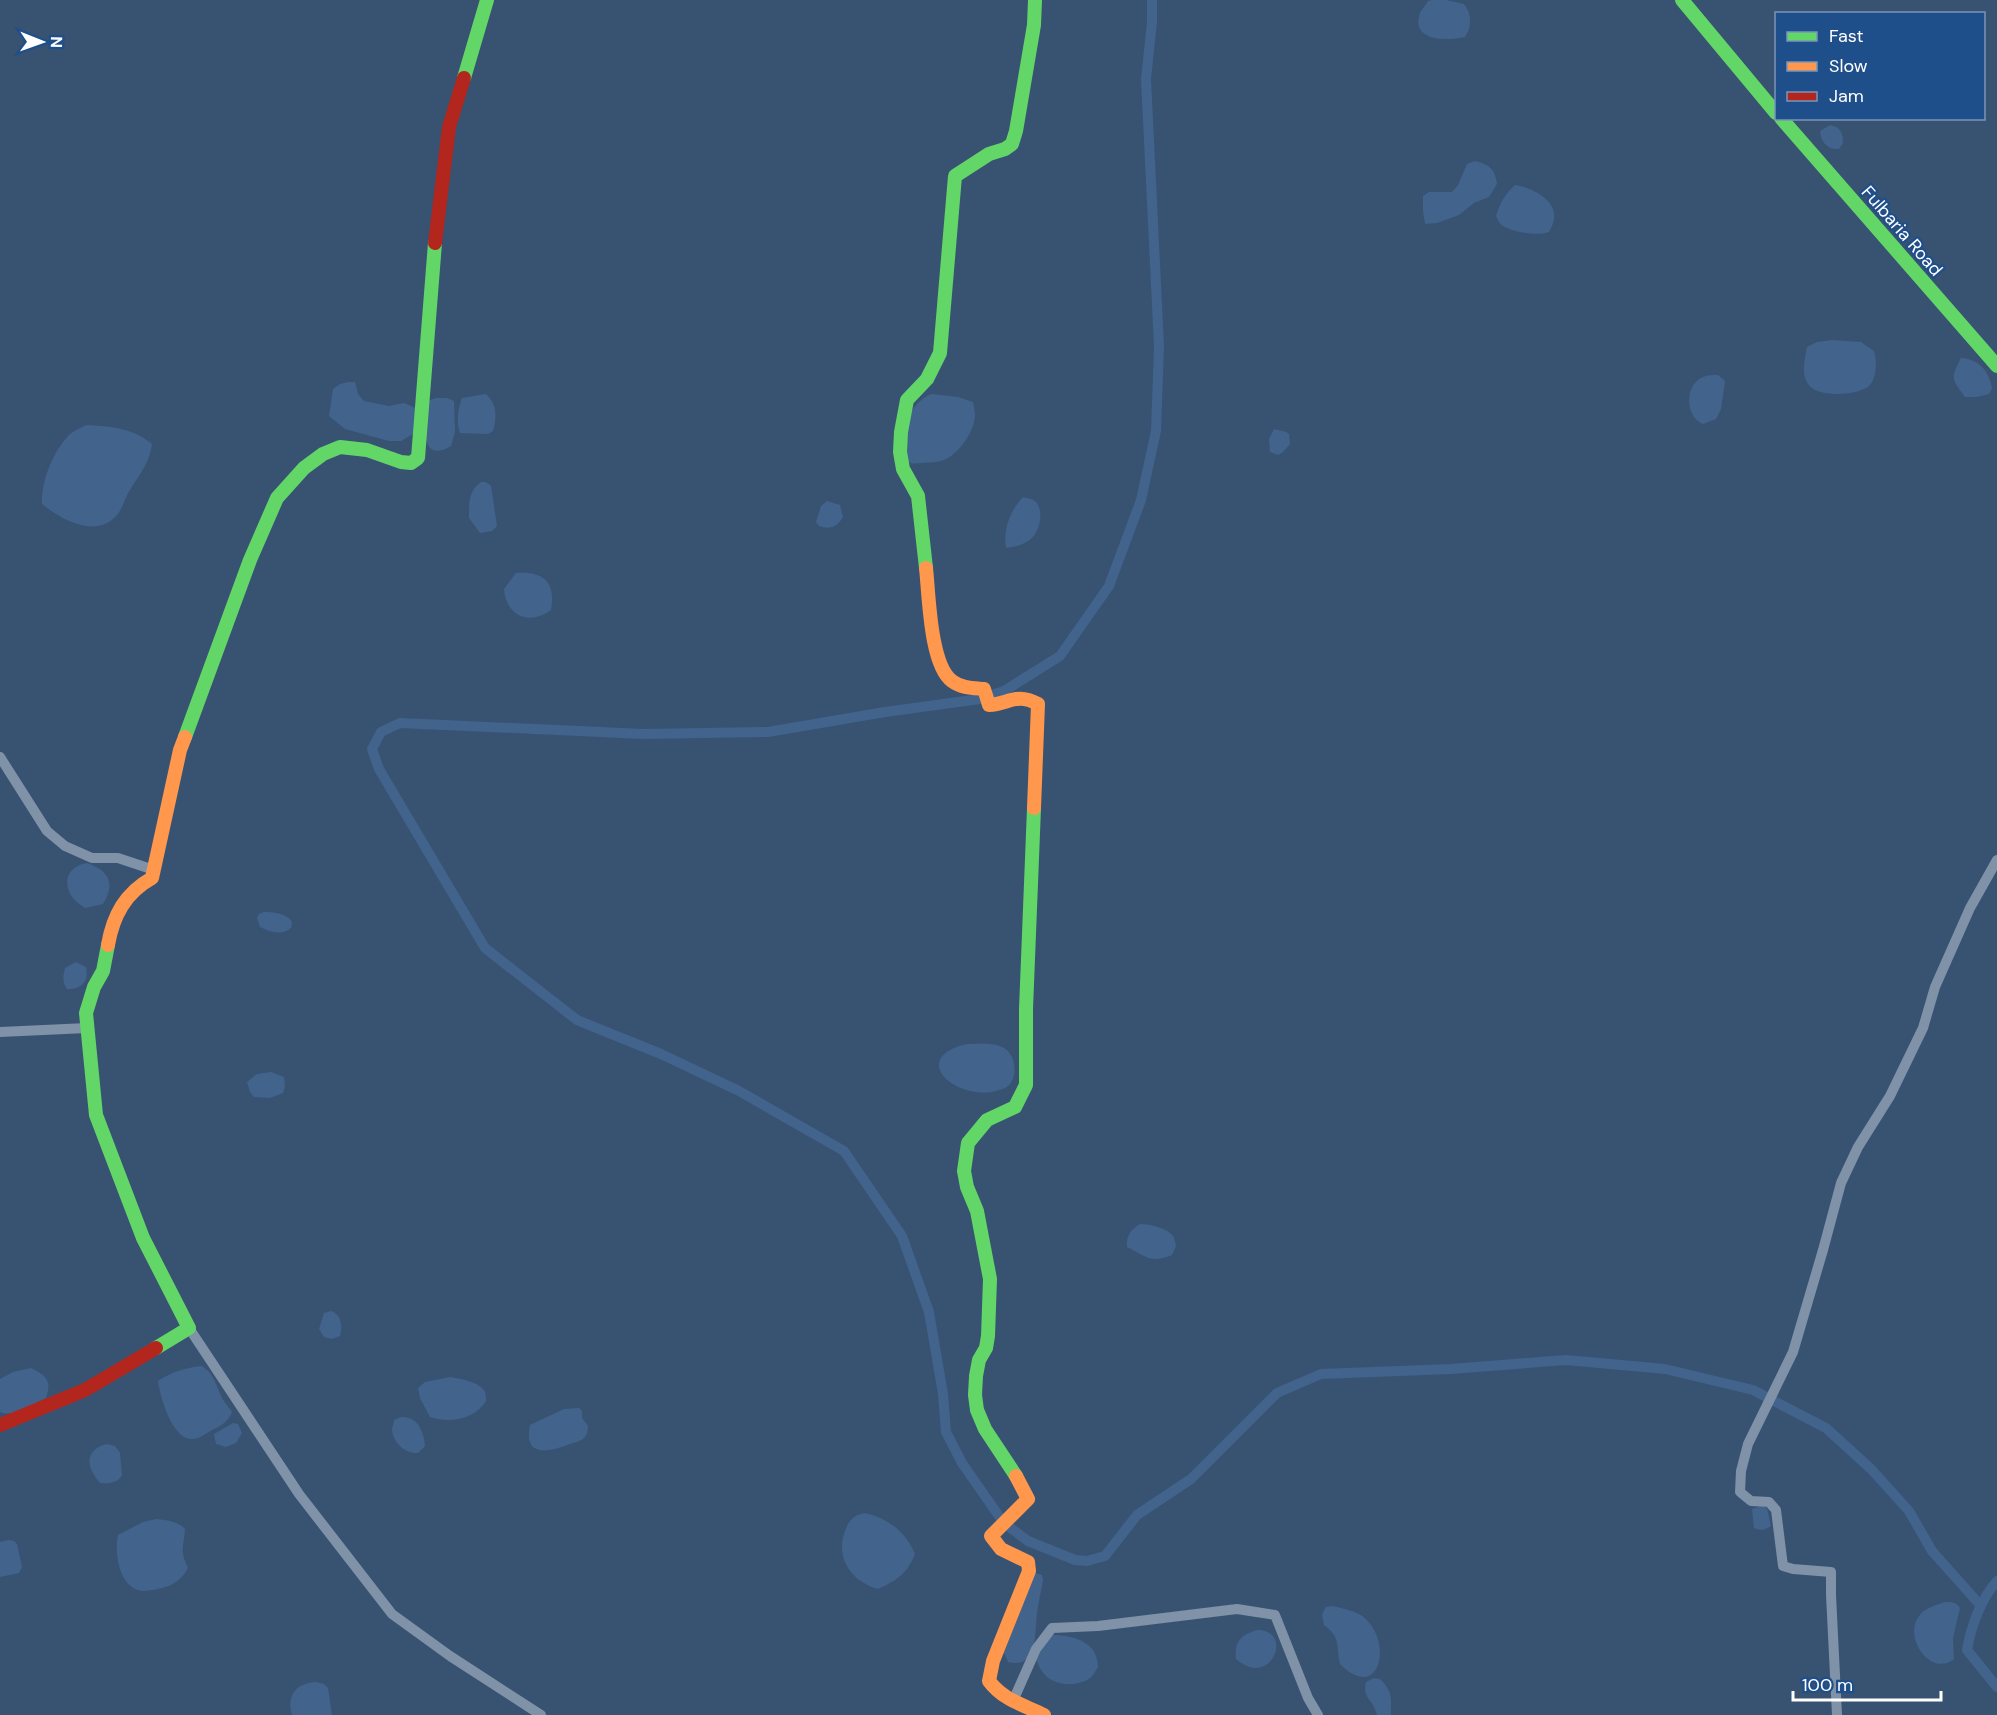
<svg xmlns="http://www.w3.org/2000/svg" width="1997" height="1715" viewBox="0 0 1997 1715" font-family="'DM Sans',sans-serif">
  <rect width="100%" height="100%" fill="#385272"/>
  <!-- water -->
  <g fill="#42638c">
    <path d="M1432,0H1446L1464,4C1472,14 1472,27 1465,37C1448,41 1410,42 1420,13C1421,10 1426,5 1428,1Z"/>
    <path d="M1830,125C1840,127 1843,132 1843,143L1839,149C1827,150 1821,142 1820,131Z"/>
    <path d="M1475,161C1490,165 1495,169 1497,184L1489,197L1474,203L1459,215L1437,223L1425,224L1423,211V196L1429,192H1452L1458,185L1467,164Z"/>
    <path d="M1515,185C1530,187 1557,200 1554,218C1554,223 1551,228 1549,232C1538,236 1516,233 1505,227C1500,225 1498,220 1496,216C1500,203 1505,194 1515,185Z"/>
    <path d="M1832,340L1861,342L1874,351C1877,361 1877,379 1869,386C1857,396 1817,398 1808,384C1801,374 1805,358 1807,347L1817,342Z"/>
    <path d="M1961,358C1979,359 1989,371 1992,388L1989,394L1977,397H1965C1952,379 1950,379 1961,358Z"/>
    <path d="M1718,375L1725,381L1721,409L1716,419L1703,424C1685,417 1684,385 1703,377C1708,375 1713,375 1718,375Z"/>
    <path d="M348,382H355L358,394L364,401L389,406L404,403L416,408L413,434L401,441H389L345,429L329,416L333,389L340,384Z"/>
    <path d="M486,394C497,404 497,417 493,431L488,434L460,433C456,423 458,408 462,398Z"/>
    <path d="M932,394L958,397L973,402C974,407 975,411 975,416C974,432 959,454 944,460C937,463 929,462 922,463C917,463 912,465 908,461C903,456 908,419 912,411C916,404 924,396 932,394Z"/>
    <path d="M436,398H447L454,401L455,432L451,446C417,466 426,419 427,401Z"/>
    <path d="M86,425C109,426 134,428 152,444C149,464 141,472 130,490C125,497 123,508 117,515C96,539 62,520 42,504C41,481 53,452 69,435C73,431 81,428 86,425Z"/>
    <path d="M1274,429L1286,432L1289,434L1290,444L1283,452L1278,455L1270,452L1269,439Z"/>
    <path d="M481,482H486L491,486L497,526L492,531L480,533L469,518C469,503 468,492 481,482Z"/>
    <path d="M1023,497C1027,498 1033,499 1036,502C1044,511 1040,530 1032,538C1024,545 1016,547 1006,548C1003,529 1010,511 1023,497Z"/>
    <path d="M827,501L840,505L843,517C837,527 830,530 819,526L816,522L821,506Z"/>
    <path d="M516,573C543,571 556,582 551,610C529,626 506,616 504,589Z"/>
    <path d="M87,863C109,871 116,883 103,904L85,908C80,904 74,901 71,895C62,879 70,866 87,863Z"/>
    <path d="M264,912C273,912 287,913 292,922L291,928C282,936 270,932 260,927L257,918L259,914Z"/>
    <path d="M76,962L86,967C89,981 83,989 67,989C62,982 63,976 65,968Z"/>
    <path d="M967,1044C978,1044 994,1042 1004,1048C1016,1055 1018,1076 1009,1085C1006,1089 1001,1089 996,1091C956,1101 907,1058 967,1044Z"/>
    <path d="M271,1072L284,1077L285,1086L283,1093L270,1098L254,1097L250,1092L247,1082L257,1074Z"/>
    <path d="M1140,1224C1150,1224 1167,1228 1173,1236C1175,1239 1175,1243 1176,1246L1172,1255C1149,1264 1146,1256 1127,1247C1126,1236 1131,1229 1140,1224Z"/>
    <path d="M331,1311C341,1314 343,1326 340,1336L332,1339L324,1337L319,1329L324,1313Z"/>
    <path d="M201,1366C217,1374 216,1391 226,1404C228,1407 230,1409 232,1412C228,1422 221,1426 212,1430C205,1434 198,1440 191,1439C172,1438 160,1397 158,1381C171,1372 185,1368 201,1366Z"/>
    <path d="M31,1368C47,1376 52,1381 46,1398C33,1405 14,1418 0,1412V1379L13,1372Z"/>
    <path d="M450,1377C460,1379 477,1381 484,1390C486,1393 486,1397 486,1401C475,1419 450,1424 430,1417L420,1398L418,1388L425,1382Z"/>
    <path d="M579,1408L582,1411V1418L588,1426C588,1430 587,1436 583,1439C580,1441 574,1443 570,1444C549,1452 523,1458 530,1425L564,1409Z"/>
    <path d="M401,1417C417,1416 424,1431 425,1446L418,1453C406,1454 393,1443 392,1430C392,1427 394,1423 394,1420Z"/>
    <path d="M233,1423L238,1424L242,1433L236,1443L226,1447L216,1444L214,1434Z"/>
    <path d="M106,1444L115,1446L120,1453L122,1475C118,1483 109,1484 100,1483C87,1468 83,1451 106,1444Z"/>
    <path d="M1761,1506L1767,1508L1771,1526C1766,1530 1760,1531 1754,1528L1752,1509Z"/>
    <path d="M865,1513C888,1518 906,1532 915,1554C908,1573 896,1581 878,1589C851,1581 835,1558 845,1531C849,1520 854,1515 865,1513Z"/>
    <path d="M156,1519C165,1520 178,1521 185,1529C184,1548 179,1549 188,1568C182,1579 174,1585 162,1588C156,1589 149,1591 143,1591C119,1589 114,1553 118,1535L143,1522Z"/>
    <path d="M9,1540L14,1541L17,1544L22,1567L19,1573L0,1577V1542Z"/>
    <path d="M1035,1573L1042,1575L1043,1580C1041,1592 1038,1603 1037,1614C1034,1634 1039,1669 1008,1662L1004,1653Z"/>
    <path d="M1945,1602C1952,1602 1956,1602 1960,1608L1953,1638L1954,1659C1928,1680 1896,1627 1927,1609C1932,1606 1939,1604 1945,1602Z"/>
    <path d="M1332,1606C1341,1608 1351,1610 1359,1614C1395,1635 1382,1706 1340,1664C1336,1646 1341,1637 1324,1625L1322,1614L1326,1607Z"/>
    <path d="M1257,1630C1295,1630 1271,1690 1236,1659C1234,1642 1240,1635 1257,1630Z"/>
    <path d="M1051,1635C1072,1635 1098,1641 1098,1667C1096,1670 1093,1676 1090,1678C1078,1687 1055,1686 1045,1675C1040,1670 1038,1664 1036,1658Z"/>
    <path d="M1374,1678L1380,1679C1393,1692 1391,1698 1391,1715H1377C1373,1698 1362,1699 1366,1682Z"/>
    <path d="M316,1682L324,1684L328,1688L332,1715H292C286,1696 296,1683 316,1682Z"/>
  </g>
  <g fill="none" stroke-linecap="round" stroke-linejoin="round">
    <!-- canal -->
    <g stroke="#42638c" stroke-width="10">
      <path d="M1001,1519L962,1463L946,1432L943,1394L929,1312L902,1236L844,1151L739,1091L661,1054L577,1020L485,948L379,769L372,749L381,732L400,723L644,734L768,732L885,712L980,699L1004,691L1060,656L1109,586L1141,500L1156,431L1159,346L1146,79L1152,22V0"/>
      <path d="M1008,1526L1028,1541L1075,1560L1087,1561L1105,1556L1137,1515L1191,1479L1277,1393L1321,1374L1451,1369L1566,1360L1665,1369L1753,1390L1826,1428L1871,1469L1909,1511L1932,1551L1981,1606"/>
      <path d="M1997,1581C1981,1599 1971,1626 1967,1650L1997,1687"/>
    </g>
    <!-- street -->
    <g stroke="#7f92a7" stroke-width="10">
      <path d="M0,757L47,831L65,846L92,858H118L154,870"/>
      <path d="M0,1032L87,1028"/>
      <path d="M189,1328L299,1494L392,1614L450,1656L541,1715"/>
      <path d="M1013,1701L1036,1649L1052,1628L1098,1626L1237,1609L1275,1615L1308,1698L1318,1715"/>
      <path d="M1837,1715L1831,1595V1572L1793,1569L1783,1566L1776,1510L1769,1502L1751,1501L1740,1492L1741,1471L1748,1444L1793,1352L1823,1250L1841,1183L1858,1147L1890,1096L1923,1028L1935,987L1970,908L1997,860"/>
    </g>
    <!-- fast -->
    <g stroke="#63d668" stroke-width="14">
      <path d="M1682,0L1776,113"/>
      <path d="M464,78L487,0"/>
      <path d="M1781,118L1997,366"/>
      <path d="M926,568L918,496L903,469L900,452L901,432L907,400L927,379L940,353L955,176L989,154L1005,149L1012,144L1016,131L1034,25L1035,0"/>
      <path d="M185,737L250,560L277,498L304,468L323,454L340,447L367,450L401,462L411,463L418,458L435,243"/>
      <path d="M108,945L103,971L94,987L86,1013L96,1115L143,1238L189,1328L156,1348"/>
      <path d="M1016,1476L985,1429L977,1410L975,1395L976,1376L979,1360L986,1348L988,1336L990,1279L977,1211L967,1187L964,1171L968,1143L987,1120L1015,1107L1026,1085V1009L1034,808"/>
    </g>
    <!-- slow -->
    <g stroke="#ff974d" stroke-width="14">
      <path d="M926,568C929,595 930,665 952,681C961,688 973,688 984,689L989,705C1009,704 1016,692 1038,704L1034,808"/>
      <path d="M108,945C113,916 125,893 152,878L180,750L185,737"/>
      <path d="M1016,1476L1028,1499L991,1536L1001,1549L1028,1562L1029,1571L993,1661L989,1681C1003,1700 1024,1705 1044,1715"/>
    </g>
    <!-- jam -->
    <g stroke="#b3261e" stroke-width="14">
      <path d="M435,243L449,127L464,78"/>
      <path d="M0,1425L85,1390L156,1348"/>
    </g>
  </g>
  <g text-anchor="middle" dominant-baseline="central" stroke-width="4.5" stroke-linejoin="round" paint-order="stroke">
    <!-- street labels -->
    <g font-size="18" fill="#fff" stroke="#1f4f8a">
      <text transform="translate(1902 231) rotate(49)">Fulbaria Road</text>
    </g>
  </g>
  <!-- legend -->
  <rect x="1775" y="12" width="210" height="108" fill="#1f4f8a" stroke="#7995b9" stroke-width="1.5"/>
  <rect x="1787" y="32" width="30" height="9" fill="#63d668" stroke="#7995b9" stroke-width="1.5"/>
  <text x="1829" y="42" font-size="18" fill="#ffffff">Fast</text>
  <rect x="1787" y="62" width="30" height="9" fill="#ff974d" stroke="#7995b9" stroke-width="1.5"/>
  <text x="1829" y="72" font-size="18" fill="#ffffff">Slow</text>
  <rect x="1787" y="92" width="30" height="9" fill="#b3261e" stroke="#7995b9" stroke-width="1.5"/>
  <text x="1829" y="102" font-size="18" fill="#ffffff">Jam</text>
  <!-- north arrow -->
  <g transform="translate(42 42) rotate(91)" stroke="#1f4f8a" stroke-width="4.5" paint-order="stroke">
  <path d="M0-4.5L10 22L0 15L-10 22Z" fill="#ffffff"/>
  <text y="-9" font-size="16" font-weight="bold" text-anchor="middle" fill="#ffffff">N</text>
  </g>
  <!-- scale -->
  <path d="M1793 1691v9h148v-9" fill="none" stroke="#ffffff" stroke-width="3"/>
  <text x="1802" y="1691" font-size="18" fill="#ffffff" stroke="#1f4f8a" stroke-width="4.5" paint-order="stroke">100 m</text>
</svg>
